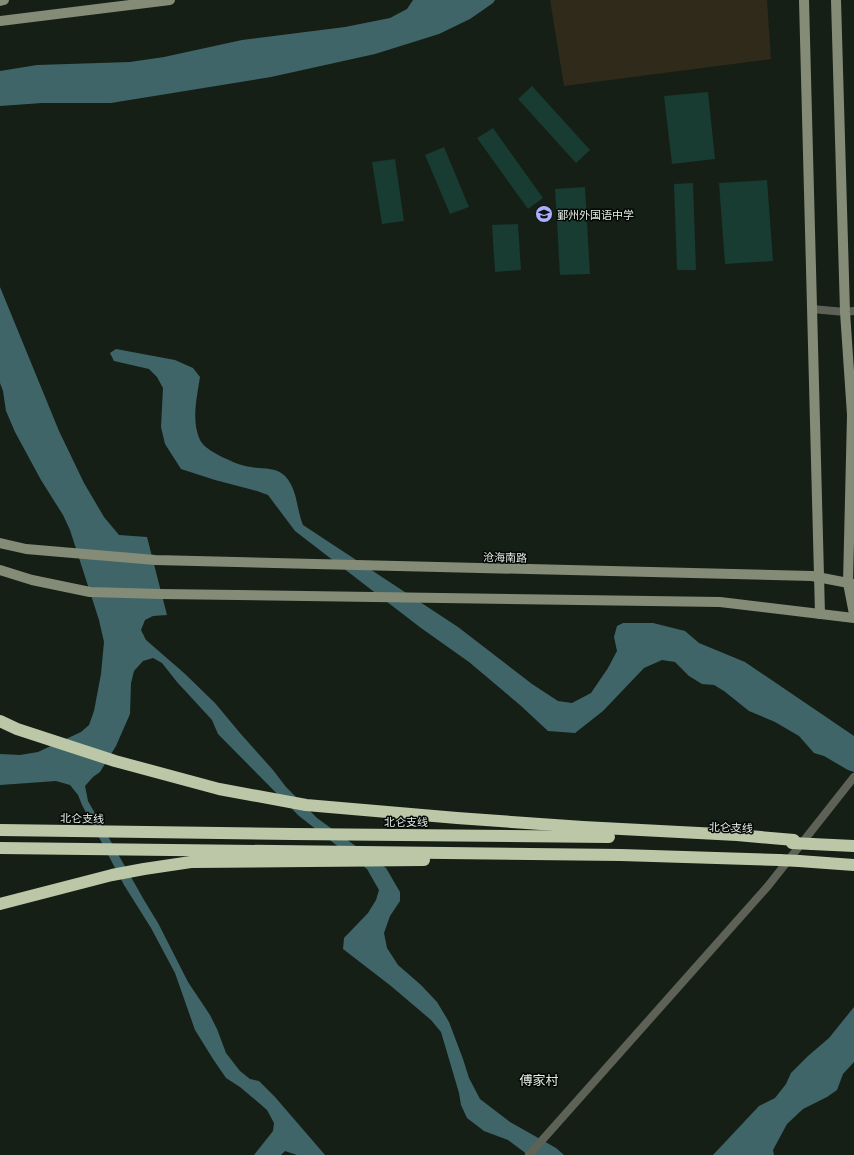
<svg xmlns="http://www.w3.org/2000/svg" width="854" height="1155" viewBox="0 0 854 1155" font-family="'Open Sans','Noto Sans SC',sans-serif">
  <rect width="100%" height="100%" fill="#151f16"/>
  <!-- green -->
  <path fill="#2f2a19" d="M550,0H767L771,59L564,86Z"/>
  <!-- water -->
  <g fill="#3f6568">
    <path d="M413,0H495L493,3L470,19L439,34L375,54L271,77L111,103H42L0,106V71L37,65L130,62L164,57L242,40L345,27L390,18L407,9Z"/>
    <path d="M0,287L59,431L84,483L104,517L119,535L147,537L167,615L153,616L145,620L141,630L146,640L184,673L215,703L240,733L273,770L286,787L317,818L386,868L400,892V901L390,916L384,933L387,948L398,965L421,985L437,1002L449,1022L463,1059L469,1078L480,1099L510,1122L556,1148L564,1155H528L508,1140L484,1131L467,1118L461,1105L459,1093L441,1032L431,1020L391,986L343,949L344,938L368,913L376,900L379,890L367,869L299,816L218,734L212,720L177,682L162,663L153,658L143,661L134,671L131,683L130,714L116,746L100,772L93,777L85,786L88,801L144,900L158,923L188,982L210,1015L217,1029L226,1053L240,1071L250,1079L259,1081L275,1097L325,1155H297L285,1151L281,1155H254L273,1131L274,1123L267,1110L259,1103L240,1087L226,1078L213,1059L195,1030L175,973L151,928L124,885L82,805L78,795L70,785L56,781L0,785V754L20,755L38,752L81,732L89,725L94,711L101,674L104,642L99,620L70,530L63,515L41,480L15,432L6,411L3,391L0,383Z"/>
    <path d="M116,349L175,360L193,368L200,377C197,397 191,421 200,440C204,448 215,453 222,457C231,461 241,466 251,467C262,469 277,467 285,476C298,490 296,508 303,525L458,627L532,684L558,701L572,703L591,693L608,668L617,651L614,637L617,626L623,623H653L685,631L699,643L745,662L854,736V772L848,770L824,756L814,753L799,736L775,722L749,711L724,691L714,685L702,684L689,676L675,662L662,660L644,668L603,711L575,733L548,731L520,705L469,662L421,628L295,531L268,495L257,491L215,480L181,469L165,444L161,427L163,388L157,377L149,369L114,361L110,353Z"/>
    <path d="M854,1007V1062L843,1074L837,1090L827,1097L803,1109L787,1124L773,1150L774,1155H713L759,1106L775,1098L786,1084L791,1073L808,1056L829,1038Z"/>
  </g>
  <!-- building -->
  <g fill="#183b32">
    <path d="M532,86L590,150L576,163L518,99Z"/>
    <path d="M708,92L715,159L672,164L664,96Z"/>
    <path d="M493,128L543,198L528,209L477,138Z"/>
    <path d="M444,147L469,207L450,214L425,155Z"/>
    <path d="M395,159L404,221L382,224L372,162Z"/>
    <path d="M767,180L773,261L725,264L719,183Z"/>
    <path d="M693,183L696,270H677L674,184Z"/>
    <path d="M585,187L590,274L560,275L555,189Z"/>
    <path d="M518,224L521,270L495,272L492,225Z"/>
  </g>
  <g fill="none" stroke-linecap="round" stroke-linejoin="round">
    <!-- street -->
    <g stroke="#5e6256" stroke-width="8">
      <path d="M812,309L845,312L854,311"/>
      <path d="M529,1155L768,886L854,777"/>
    </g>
    <!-- secondary -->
    <g stroke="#848b77" stroke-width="10">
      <path d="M804,0L820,614"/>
      <path d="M836,0L845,312L852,415L848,583L854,614"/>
      <path d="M0,1L4,0"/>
      <path d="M0,21L170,0"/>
      <path d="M0,543L26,549L155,560L812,576L854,584"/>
      <path d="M0,570L32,580L90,592L160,594L720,602L854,618"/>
    </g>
    <!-- highway -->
    <g stroke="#bcc7a7" stroke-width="12">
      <path d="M0,721L17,729L115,761L219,789L306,805L457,818L583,827L737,835L794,840"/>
      <path d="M0,830L293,834L609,837"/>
      <path d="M812,844L854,846"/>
      <path d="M0,848L621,855L779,860"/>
      <path d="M799,861L854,865"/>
      <path d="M0,904L112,875L144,869L191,862L424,860"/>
    </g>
    <!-- highway-bridge -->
    <g stroke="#bcc7a7" stroke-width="12">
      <path d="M792,843L812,844"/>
      <path d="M779,860L799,861"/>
    </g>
  </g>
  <!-- icons -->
  <defs>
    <g id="school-disc" transform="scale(0.9)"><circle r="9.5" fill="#aab0fb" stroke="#040805"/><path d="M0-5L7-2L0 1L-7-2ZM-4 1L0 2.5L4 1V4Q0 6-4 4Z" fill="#111"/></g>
  </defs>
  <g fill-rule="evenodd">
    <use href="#school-disc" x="544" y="214"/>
  </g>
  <g text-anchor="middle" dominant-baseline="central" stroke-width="3" stroke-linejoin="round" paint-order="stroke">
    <!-- poi labels -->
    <g font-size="11" fill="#e5ece6" stroke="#040805" text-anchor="start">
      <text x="557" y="214">鄞州外国语中学</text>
    </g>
    <!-- street labels -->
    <g font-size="11" fill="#e5ece6" stroke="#040805">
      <text transform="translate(505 557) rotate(1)">沧海南路</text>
      <text transform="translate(82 818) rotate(1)">北仑支线</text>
      <text x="406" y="821">北仑支线</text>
      <text transform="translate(731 827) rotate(2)">北仑支线</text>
    </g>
    <!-- quarter labels -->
    <g font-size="13" fill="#e5ece6" stroke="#040805">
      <text x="539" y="1080">傅家村</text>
    </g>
  </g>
</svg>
